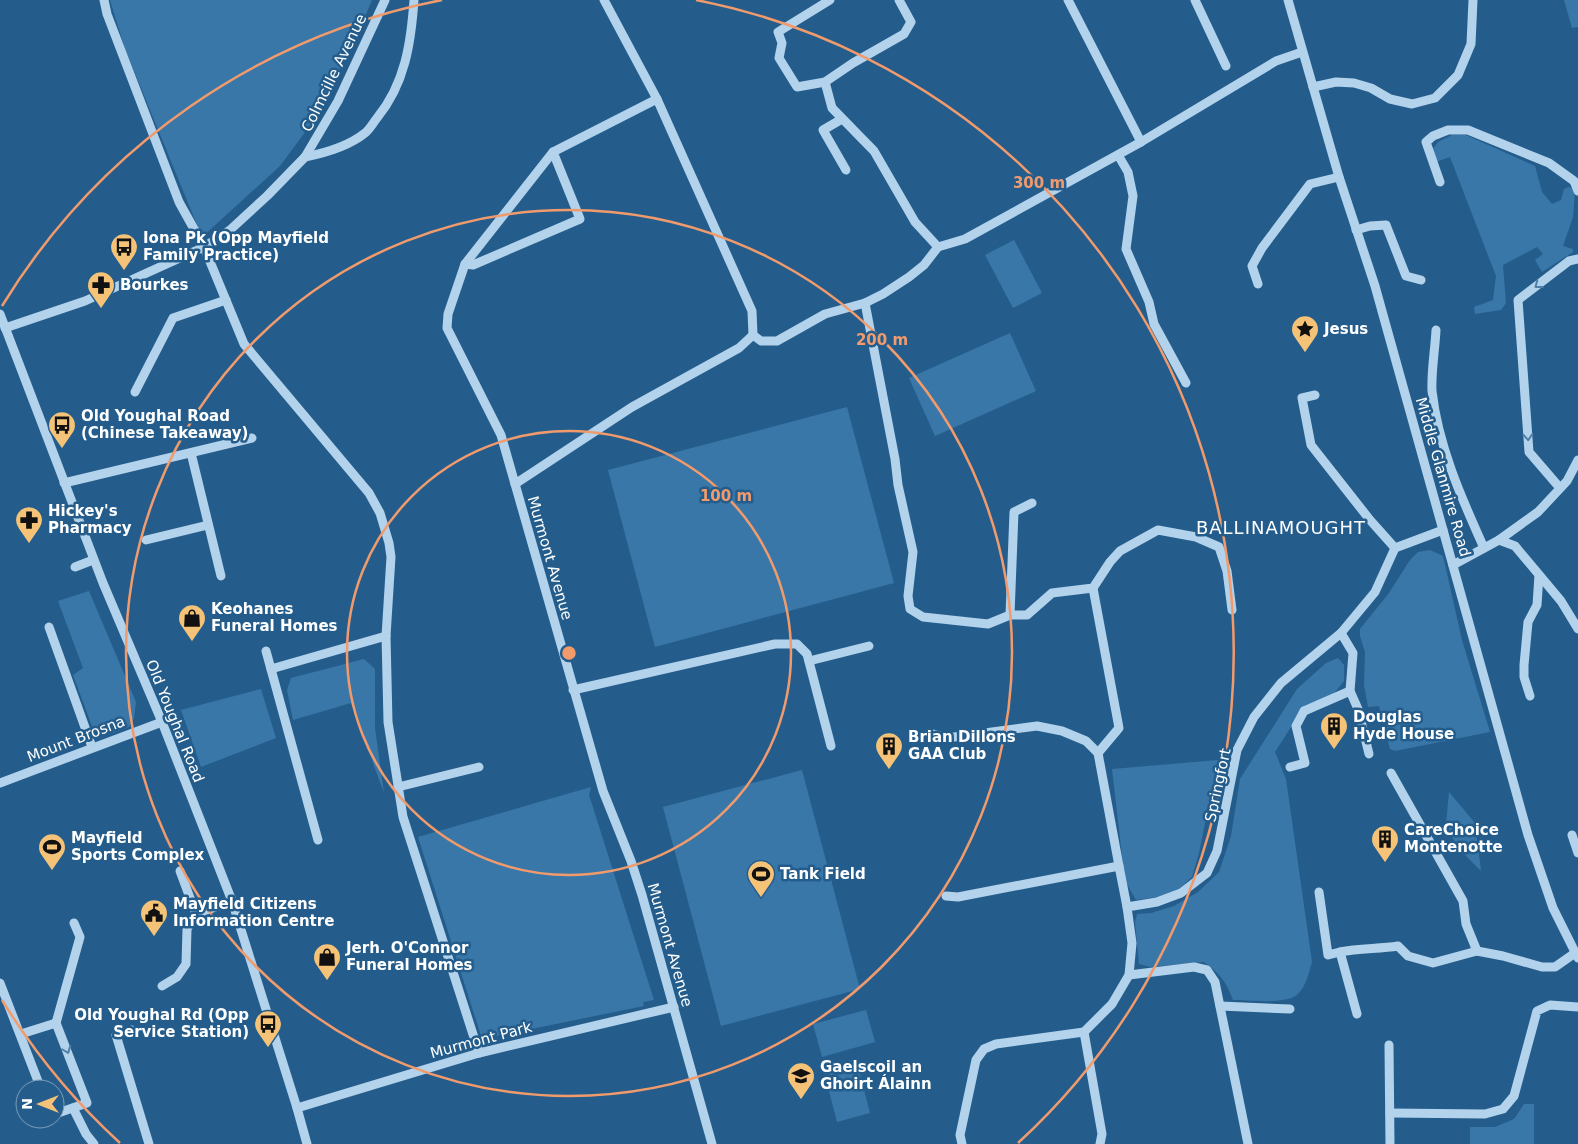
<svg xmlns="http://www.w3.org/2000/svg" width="1578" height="1144" viewBox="0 0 1578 1144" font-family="'DejaVu Sans',sans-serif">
  <rect width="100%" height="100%" fill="#245d8c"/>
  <!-- green -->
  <g fill="#3977a9">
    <path d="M110,0H372L364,19L317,116L280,166L202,237L125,49Z"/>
    <path d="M1564,0H1578V27L1572,28Z"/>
    <path d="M1452,135H1466L1535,166L1542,192L1552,204L1561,200L1564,189L1569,187L1575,190L1573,217L1563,246L1573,249V252L1542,272L1535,260L1543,254L1537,247L1503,265L1506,303L1501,310L1475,314L1474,307L1493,300L1496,276L1450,157L1436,162L1433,149L1438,142Z"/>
    <path d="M1014,240L1042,293L1013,308L985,255Z"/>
    <path d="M1010,333L1036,391L935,436L909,378Z"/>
    <path d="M847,407L894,583L655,647L608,470Z"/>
    <path d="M1430,550L1443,556L1462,640L1490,732L1395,751L1390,749L1379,706L1368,707L1364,685L1365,652L1360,636V629L1389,593L1410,560L1418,552Z"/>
    <path d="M89,591L136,702L134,718L129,727L113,733L103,735L93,729L73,675L83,668L58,601Z"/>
    <path d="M1338,658L1344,665V681L1332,696L1305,705L1275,752L1286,779L1312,962C1309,973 1306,986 1298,994C1287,1005 1248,1000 1233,1000C1226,981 1220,974 1204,962L1150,967L1139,964L1135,922L1137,914L1151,913L1174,906L1198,892L1219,872L1231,836L1240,779L1297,689L1326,663Z"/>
    <path d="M364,659L375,669V728L384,793L351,703L293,720L287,690L291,678Z"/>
    <path d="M261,689L276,738L201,767L181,710Z"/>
    <path d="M1218,760L1199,853L1192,877L1179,889L1159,897L1136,900L1125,881L1112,769Z"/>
    <path d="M802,770L860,989L721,1026L663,807Z"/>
    <path d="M591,787L589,795L654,1000L643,1002L644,1006L487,1038L481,1036L418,837Z"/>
    <path d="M1449,792L1475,823L1481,871L1457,847L1446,824Z"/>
    <path d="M866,1010L875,1042L822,1057L813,1024Z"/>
    <path d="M856,1059L870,1113L837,1122L823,1068Z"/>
    <path d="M1524,1104H1534V1144H1470V1127H1495L1514,1119Z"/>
  </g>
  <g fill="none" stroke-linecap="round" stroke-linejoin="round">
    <!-- minor -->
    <g stroke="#b3d2eb" stroke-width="9">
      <path d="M104,0L107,14L179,202L204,247L244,344L369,493L380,513L389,543L391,557L386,636L388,722L403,817L479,1053"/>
      <path d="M830,0L778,32L782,43L779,58L797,87L825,82L853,63L904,34L911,22L899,0"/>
      <path d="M1068,0L1141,142"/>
      <path d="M1195,0L1226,66"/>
      <path d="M1288,0L1339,177L1375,286L1528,835L1553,908L1578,958"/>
      <path d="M825,82L832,108L874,151L915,222L938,247"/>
      <path d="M1313,87L1336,82L1354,83L1371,88L1390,99L1412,104L1435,98L1458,75L1471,44L1473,0"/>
      <path d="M657,99L553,152L465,264L448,314L447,328L501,435L603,791L631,861L642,895L712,1144"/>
      <path d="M842,119L823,130L846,170"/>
      <path d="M1118,155L1128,172L1133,196L1126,249L1149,302L1154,324L1186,383"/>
      <path d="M305,157C325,153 349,146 365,133C370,129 373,123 377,118C405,84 411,43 414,0"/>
      <path d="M1440,182L1426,142L1433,136L1448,130H1468L1549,163L1574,181L1578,191"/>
      <path d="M1356,230L1370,226L1386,225L1406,276L1421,280"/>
      <path d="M465,264L473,265L580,219L553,152"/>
      <path d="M1258,284L1252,266L1262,248L1310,184L1339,177"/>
      <path d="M865,303L895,459L898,485L913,552L908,596L910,609L923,617L988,624L1010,615H1027L1052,593L1093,588L1110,562L1120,551L1158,530L1196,537L1219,547L1227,571L1232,610"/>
      <path d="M0,314L103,583L162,722L232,901L297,1108L307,1144"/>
      <path d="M5,328L85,301L204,247L230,230L267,196L305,157L338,101L385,0"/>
      <path d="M1436,330C1435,350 1431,372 1432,391C1438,446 1462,499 1484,548"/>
      <path d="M753,335L761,341H777L825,314L865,303L883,294L909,277L924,265L938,247L965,239L1141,142L1276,61L1302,52"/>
      <path d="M135,392L173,318L226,300"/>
      <path d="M1315,395L1302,398L1311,445L1370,520L1395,548"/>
      <path d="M191,453L221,576"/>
      <path d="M64,483L252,438"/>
      <path d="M515,484L632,407L739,348L753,335L752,311L657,99L604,0"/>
      <path d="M1560,488L1529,452L1518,300L1569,261L1578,259"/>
      <path d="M146,540L208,525"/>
      <path d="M1499,540L1538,512L1567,481L1578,460"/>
      <path d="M1453,565L1499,540L1515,546L1561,601L1578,629"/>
      <path d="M75,567L93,560"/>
      <path d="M1093,588L1119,728L1098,753"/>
      <path d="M1010,615L1014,512L1032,503"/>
      <path d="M49,627L92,747"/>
      <path d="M1341,633L1353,653L1350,691L1358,709L1369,754"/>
      <path d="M266,651L318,840"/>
      <path d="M809,661L869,646"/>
      <path d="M271,669L386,636"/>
      <path d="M573,690L775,644H797L807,654L831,746"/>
      <path d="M1530,696L1524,677V665L1528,622L1537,605L1539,575"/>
      <path d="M933,734L947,738L1037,726L1062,731L1086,741L1098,753L1119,866"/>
      <path d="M1290,767L1305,763L1296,726L1304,711L1350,691"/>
      <path d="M1391,773L1463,901L1466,924L1477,951"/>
      <path d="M0,783L162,722"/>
      <path d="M398,787L479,767"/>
      <path d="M1572,835L1578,853"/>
      <path d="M180,871L196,914"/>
      <path d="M1319,892L1328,955L1340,952"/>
      <path d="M946,896L958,897L1119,866L1127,907"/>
      <path d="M1129,975L1194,967L1207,970L1215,982L1248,1144"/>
      <path d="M0,983L41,1089"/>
      <path d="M162,986L177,977L186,964L187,929L196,914L232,901"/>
      <path d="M1220,1006L1290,1009"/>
      <path d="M1357,1014L1340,952C1359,948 1378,949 1398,946L1408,956L1433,963L1477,951L1503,956L1542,967H1555L1575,953"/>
      <path d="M56,1023L80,937L74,923"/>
      <path d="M132,1030L116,1035L149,1144"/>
      <path d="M1084,1032L1112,1004L1129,975L1132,943L1127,907L1157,902L1181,893L1207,873L1217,851L1237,750L1254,717L1281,683L1341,633L1375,592L1395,548L1443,530"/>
      <path d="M1084,1032L1102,1134L1100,1144"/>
      <path d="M21,1034L56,1023L87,1103L55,1114"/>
      <path d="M1389,1045L1390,1144"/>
      <path d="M73,1108L86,1134L94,1144"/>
      <path d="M297,1108L479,1053L674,1007"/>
      <path d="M1390,1113L1485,1114L1503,1109L1514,1096L1537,1011L1550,1005L1578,1007"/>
      <path d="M962,1144L960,1135L976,1060L984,1049L996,1044L1084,1032"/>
    </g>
  </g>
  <!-- one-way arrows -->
  <defs><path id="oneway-chevron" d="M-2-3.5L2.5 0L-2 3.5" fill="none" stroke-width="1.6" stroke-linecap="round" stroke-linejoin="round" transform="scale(1.25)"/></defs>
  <g stroke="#4f80a8">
    <use href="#oneway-chevron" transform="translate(1538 285) rotate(143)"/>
    <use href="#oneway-chevron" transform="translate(1528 437) rotate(86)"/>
    <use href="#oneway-chevron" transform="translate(67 1050) rotate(69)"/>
  </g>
  <!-- distance rings -->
  <g fill="none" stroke="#f19b6d" stroke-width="2.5">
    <circle cx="569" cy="653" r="222"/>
    <circle cx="569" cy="653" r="443"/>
    <path d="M120 1143A665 665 0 0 1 2 1000M2 306A665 665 0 0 1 442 0M696 0A665 665 0 0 1 1018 1143"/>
  </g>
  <!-- icons -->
  <defs>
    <g id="bus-pin" transform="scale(1.4375)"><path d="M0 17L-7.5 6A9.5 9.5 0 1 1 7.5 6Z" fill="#f5c377" stroke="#245d8c"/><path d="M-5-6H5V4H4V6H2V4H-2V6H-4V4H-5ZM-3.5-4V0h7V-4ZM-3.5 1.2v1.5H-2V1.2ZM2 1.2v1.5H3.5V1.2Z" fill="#111"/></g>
    <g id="pharmacy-pin" transform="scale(1.4375)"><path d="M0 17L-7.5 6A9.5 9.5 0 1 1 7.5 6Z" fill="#f5c377" stroke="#245d8c"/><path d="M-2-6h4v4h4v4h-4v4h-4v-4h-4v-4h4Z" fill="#111"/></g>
    <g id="sight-pin" transform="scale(1.4375)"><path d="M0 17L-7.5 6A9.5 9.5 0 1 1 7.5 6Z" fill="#f5c377" stroke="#245d8c"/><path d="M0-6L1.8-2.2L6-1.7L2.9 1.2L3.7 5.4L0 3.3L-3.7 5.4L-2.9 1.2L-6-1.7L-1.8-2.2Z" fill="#111"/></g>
    <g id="shop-pin" transform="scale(1.4375)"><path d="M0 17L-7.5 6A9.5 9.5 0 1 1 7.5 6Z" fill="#f5c377" stroke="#245d8c"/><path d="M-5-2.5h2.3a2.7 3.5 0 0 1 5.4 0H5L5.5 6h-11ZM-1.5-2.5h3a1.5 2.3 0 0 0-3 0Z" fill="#111"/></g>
    <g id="building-pin" transform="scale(1.4375)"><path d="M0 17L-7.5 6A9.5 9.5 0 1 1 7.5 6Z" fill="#f5c377" stroke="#245d8c"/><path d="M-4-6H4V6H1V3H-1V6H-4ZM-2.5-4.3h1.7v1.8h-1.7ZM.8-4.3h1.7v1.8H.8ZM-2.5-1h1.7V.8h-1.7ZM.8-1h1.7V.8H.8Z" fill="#111"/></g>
    <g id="stadium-pin" transform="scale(1.4375)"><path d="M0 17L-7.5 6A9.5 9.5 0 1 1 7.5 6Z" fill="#f5c377" stroke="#245d8c"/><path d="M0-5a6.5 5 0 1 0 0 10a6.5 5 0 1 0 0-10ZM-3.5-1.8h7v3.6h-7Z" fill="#111"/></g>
    <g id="civic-pin" transform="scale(1.4375)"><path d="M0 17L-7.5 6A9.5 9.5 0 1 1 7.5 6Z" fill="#f5c377" stroke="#245d8c"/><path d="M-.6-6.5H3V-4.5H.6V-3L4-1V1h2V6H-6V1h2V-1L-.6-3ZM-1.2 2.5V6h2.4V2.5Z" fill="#111"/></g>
    <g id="school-pin" transform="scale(1.4375)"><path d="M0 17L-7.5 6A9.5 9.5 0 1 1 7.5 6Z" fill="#f5c377" stroke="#245d8c"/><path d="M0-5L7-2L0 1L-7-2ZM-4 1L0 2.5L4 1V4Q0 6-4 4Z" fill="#111"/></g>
  </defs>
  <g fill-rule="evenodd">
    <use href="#bus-pin" x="124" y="247"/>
    <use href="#pharmacy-pin" x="101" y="285"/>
    <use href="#sight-pin" x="1305" y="329"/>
    <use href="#bus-pin" x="62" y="425"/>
    <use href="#pharmacy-pin" x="29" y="520"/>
    <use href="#shop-pin" x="192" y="618"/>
    <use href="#building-pin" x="1334" y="726"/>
    <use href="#building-pin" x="889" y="746"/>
    <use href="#building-pin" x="1385" y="839"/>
    <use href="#stadium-pin" x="52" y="847"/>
    <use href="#stadium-pin" x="761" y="874"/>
    <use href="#civic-pin" x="154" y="913"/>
    <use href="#shop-pin" x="327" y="957"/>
    <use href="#bus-pin" x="268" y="1024"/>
    <use href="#school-pin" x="801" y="1076"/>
  </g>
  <g text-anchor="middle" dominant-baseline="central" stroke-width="5" stroke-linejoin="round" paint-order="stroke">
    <!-- street labels -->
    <g font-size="15" fill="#fff" stroke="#245d8c">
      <text transform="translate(334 73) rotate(-64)">Colmcille Avenue</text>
      <text transform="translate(1443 477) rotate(74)">Middle Glanmire Road</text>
      <text transform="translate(550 558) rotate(74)">Murmont Avenue</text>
      <text transform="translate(175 721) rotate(68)">Old Youghal Road</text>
      <text transform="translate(76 739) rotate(-21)">Mount Brosna</text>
      <text transform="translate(1218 785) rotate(-78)">Springfort</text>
      <text transform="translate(670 945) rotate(74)">Murmont Avenue</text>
      <text transform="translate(481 1040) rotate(-15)">Murmont Park</text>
    </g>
    <!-- poi labels -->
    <g font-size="15" font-weight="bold" fill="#fff" stroke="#245d8c" text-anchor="start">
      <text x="143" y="238">Iona Pk (Opp Mayfield<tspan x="143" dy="17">Family Practice)</tspan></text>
      <text x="120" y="285">Bourkes</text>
      <text x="1324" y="329">Jesus</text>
      <text x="81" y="416">Old Youghal Road<tspan x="81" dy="17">(Chinese Takeaway)</tspan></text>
      <text x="48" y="511">Hickey's<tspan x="48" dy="17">Pharmacy</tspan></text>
      <text x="211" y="609">Keohanes<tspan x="211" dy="17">Funeral Homes</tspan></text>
      <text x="1353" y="717">Douglas<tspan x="1353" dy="17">Hyde House</tspan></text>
      <text x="908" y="737">Brian Dillons<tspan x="908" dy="17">GAA Club</tspan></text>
      <text x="1404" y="830">CareChoice<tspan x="1404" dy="17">Montenotte</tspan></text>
      <text x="71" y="838">Mayfield<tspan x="71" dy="17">Sports Complex</tspan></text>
      <text x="780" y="874">Tank Field</text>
      <text x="173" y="904">Mayfield Citizens<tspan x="173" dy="17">Information Centre</tspan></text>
      <text x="346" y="948">Jerh. O'Connor<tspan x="346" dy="17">Funeral Homes</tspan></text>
      <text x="249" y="1015" text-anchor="end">Old Youghal Rd (Opp<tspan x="249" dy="17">Service Station)</tspan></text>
      <text x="820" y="1067">Gaelscoil an<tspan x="820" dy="17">Ghoirt Álainn</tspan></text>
    </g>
    <!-- quarter labels -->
    <g font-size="18" letter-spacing="1" fill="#fff" stroke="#245d8c">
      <text x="1281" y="527">BALLINAMOUGHT</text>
    </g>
  </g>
  <circle cx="569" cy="653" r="8" fill="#f19b6d" stroke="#245d8c" stroke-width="2.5"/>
  <g font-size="15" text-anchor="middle" font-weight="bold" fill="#f19b6d" stroke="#245d8c" stroke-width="5" stroke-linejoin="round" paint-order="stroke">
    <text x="1039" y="188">300 m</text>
    <text x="882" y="345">200 m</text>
    <text x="726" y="501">100 m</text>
  </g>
  <!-- north arrow -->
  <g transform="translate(40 1104) rotate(270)"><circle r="24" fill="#245d8c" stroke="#7c9eba"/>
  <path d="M0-4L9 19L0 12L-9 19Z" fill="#f5c377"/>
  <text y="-8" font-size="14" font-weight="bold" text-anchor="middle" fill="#ffffff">N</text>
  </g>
</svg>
